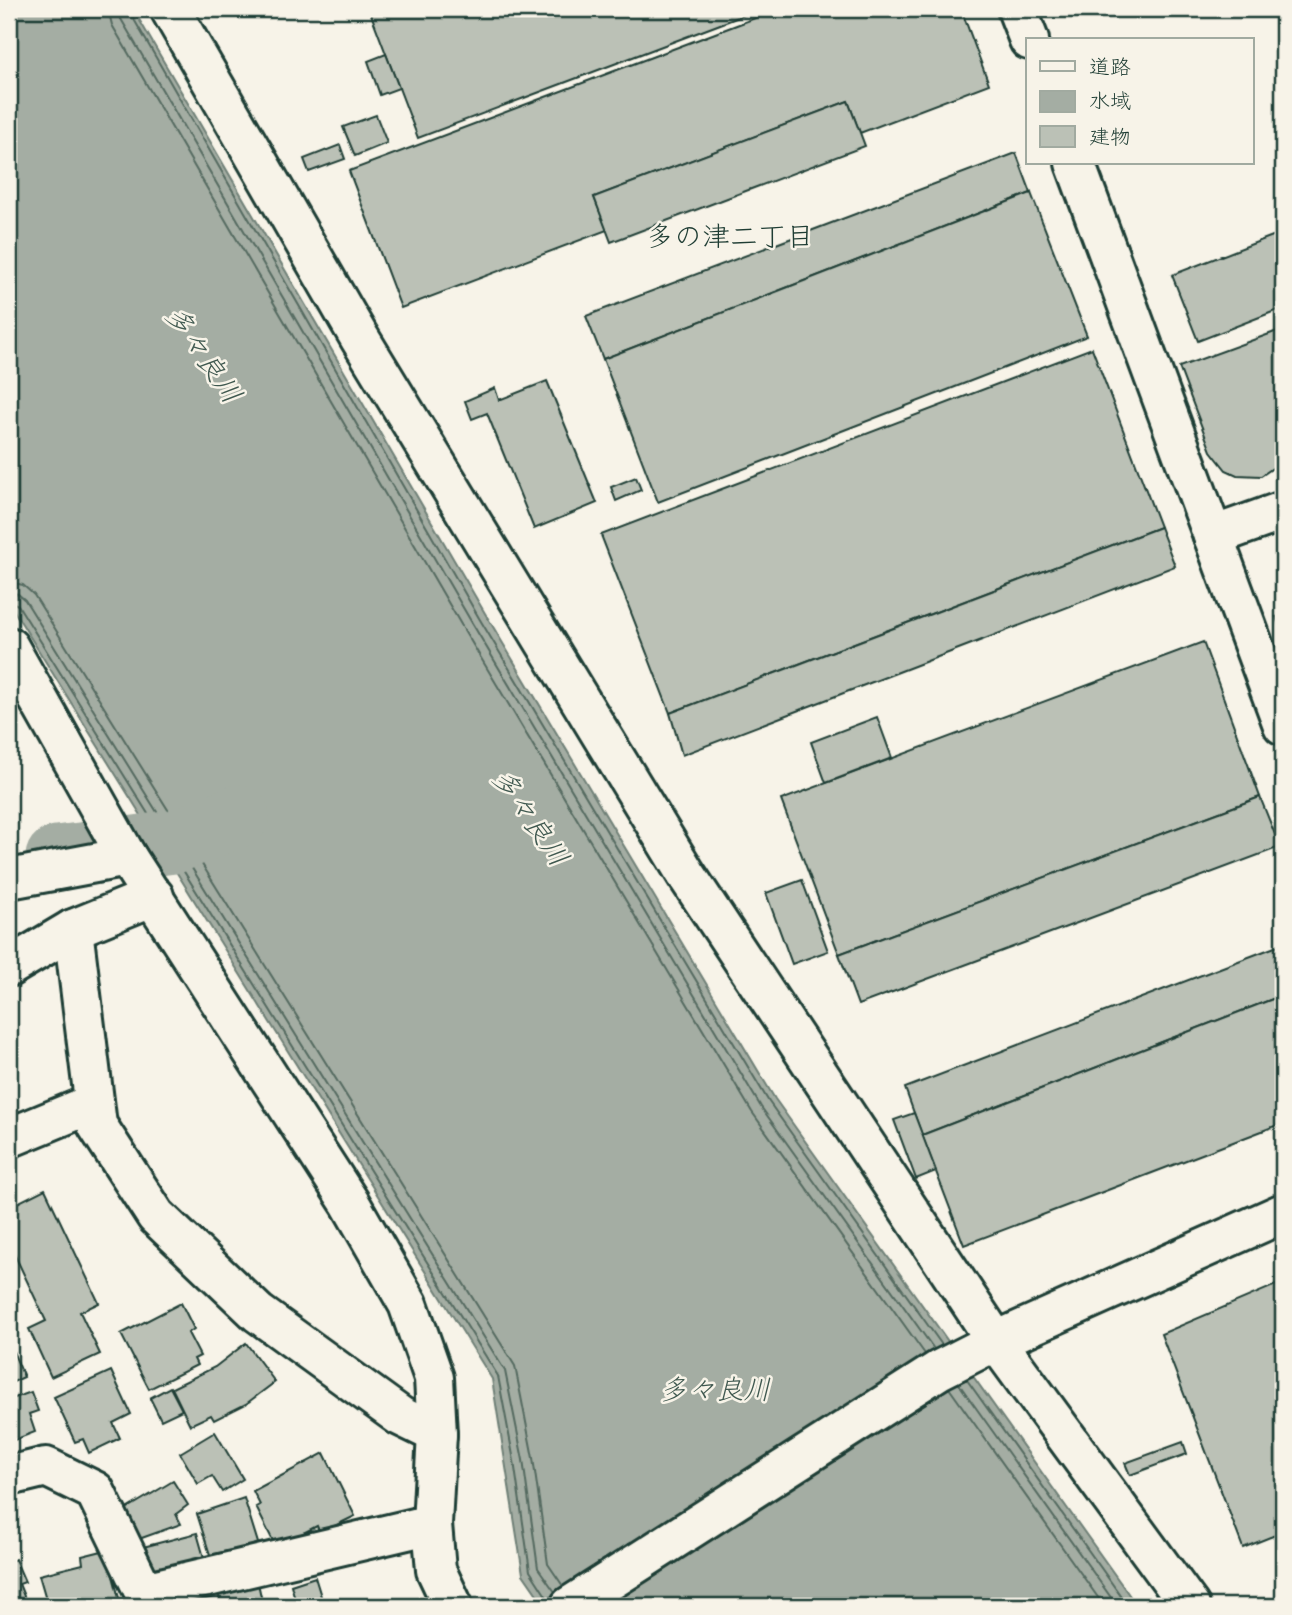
<svg xmlns="http://www.w3.org/2000/svg" width="1292" height="1615" viewBox="0 0 1292 1615" font-family="Itim,'Klee One',sans-serif">
  <rect width="100%" height="100%" fill="#f7f3e8"/>
  <filter id="ink" filterUnits="userSpaceOnUse"><feTurbulence type="fractalNoise" baseFrequency=".0143" numOctaves="2"/><feDisplacementMap in="SourceGraphic" scale="14" xChannelSelector="R" yChannelSelector="G"/><feConvolveMatrix kernelMatrix="1 2 1 2 8 2 1 2 1" color-interpolation-filters="sRGB"/></filter>
  <g filter="url(#ink)">
    <!-- water -->
    <path fill="#a4ada3" stroke="#6f8077" stroke-width="2" d="M9,9H133L486,615L775,1099L1137,1606H545L523,1574L492,1379L9,603Z"/>
    <g fill="none" stroke-linecap="round" stroke-linejoin="round">
      <!-- shore -->
      <g stroke="#546a60" stroke-width="2">
        <path d="M108,9L112,25L463,628L752,1112L925,1354"/>
        <path d="M119,9L121,19L472,623L761,1107L934,1349"/>
        <path d="M128,9L479,618L769,1102L942,1345"/>
        <path d="M9,582L23,585L34,595L515,1366L533,1458L548,1564L563,1586"/>
        <path d="M9,592L18,594L25,600L505,1371L523,1460L538,1568L555,1592"/>
        <path d="M9,601L18,605L498,1376L514,1461L530,1571L550,1602"/>
        <path d="M967,1380L1128,1606"/>
        <path d="M959,1384L1117,1606"/>
        <path d="M949,1388L1104,1606"/>
      </g>
      <!-- river -->
      <path stroke="#a4ada3" stroke-width="63" d="M57,857L174,842L238,816"/>
    </g>
    <!-- building -->
    <g fill="#bbc1b6" stroke="#1f3d34" stroke-width="2">
      <path d="M369,9H760L418,138Z"/>
      <path d="M779,9H961L989,84L860,133L848,101L594,197L607,230L401,308L349,171Z"/>
      <path d="M386,54L399,88L380,95L368,61Z"/>
      <path d="M848,101L865,146L611,242L594,197Z"/>
      <path d="M376,115L387,143L355,156L343,127Z"/>
      <path d="M340,145L345,159L309,172L304,159Z"/>
      <path d="M1016,153L1031,193L603,359L586,316Z"/>
      <path d="M1031,193L1087,336L658,502L603,359Z"/>
      <path d="M1283,232V308L1198,341L1172,275Z"/>
      <path d="M1283,329V461L1261,476L1237,475L1226,470L1211,451L1179,367Z"/>
      <path d="M1092,348L1160,527L670,713L601,535Z"/>
      <path d="M547,381L597,503L534,529L487,413L472,419L465,401L495,388L499,400Z"/>
      <path d="M636,477L641,490L616,501L611,487Z"/>
      <path d="M1160,527L1175,566L682,755L670,713Z"/>
      <path d="M1283,615V637L1276,617Z"/>
      <path d="M1203,642L1260,797L839,954L781,800Z"/>
      <path d="M877,717L892,758L826,783L811,742Z"/>
      <path d="M1260,797L1280,847L858,1005L839,954Z"/>
      <path d="M802,880L828,951L792,964L766,893Z"/>
      <path d="M1283,944V995L922,1135L905,1088Z"/>
      <path d="M1283,995V1123L964,1245L922,1135Z"/>
      <path d="M9,1097L19,1120L9,1124Z"/>
      <path d="M914,1113L936,1171L916,1179L894,1120Z"/>
      <path d="M45,1189L99,1303L80,1312L100,1354L51,1377L29,1329L46,1321L9,1243V1207Z"/>
      <path d="M1283,1282V1532L1243,1548L1161,1334Z"/>
      <path d="M181,1303L194,1329L188,1333L200,1356L194,1359L197,1365L149,1389L121,1334Z"/>
      <path d="M9,1342L24,1377L9,1384Z"/>
      <path d="M246,1343L275,1382L246,1404L214,1420L211,1415L190,1425L172,1388L215,1367Z"/>
      <path d="M111,1371L131,1414L113,1423L120,1438L89,1453L83,1439L75,1442L54,1397Z"/>
      <path d="M170,1387L182,1410L161,1420L150,1398Z"/>
      <path d="M31,1392L38,1411L29,1414L35,1432L9,1442V1400Z"/>
      <path d="M215,1432L243,1479L222,1492L212,1476L198,1484L180,1453Z"/>
      <path d="M1183,1442L1187,1454L1130,1475L1125,1463Z"/>
      <path d="M324,1453L355,1516L320,1533L317,1526L276,1547L256,1507L260,1505L253,1491Z"/>
      <path d="M173,1481L188,1505L176,1514L181,1524L139,1539L123,1511Z"/>
      <path d="M244,1498L262,1556L212,1561L197,1514Z"/>
      <path d="M197,1533L207,1568L185,1574L182,1563L170,1566L172,1576L152,1582L143,1547Z"/>
      <path d="M106,1550L120,1602L106,1606H48L39,1575L83,1564L82,1556Z"/>
      <path d="M15,1559L25,1582L19,1584L28,1606H9V1562Z"/>
      <path d="M315,1577L324,1606H297L291,1585Z"/>
      <path d="M258,1583L263,1606H221L218,1592Z"/>
    </g>
    <g fill="none" stroke-linecap="round" stroke-linejoin="round">
      <!-- minor casing -->
      <g stroke="#1f3d34" stroke-width="44">
        <g id="minor">
          <path d="M170,9L359,337L686,874L996,1341L1190,1606"/>
          <path d="M1017,9L1029,40"/>
          <path d="M1075,163L1283,725"/>
          <path d="M1213,536L1283,511"/>
          <path d="M9,647L127,857L350,1203L408,1304L434,1378L437,1434L432,1524L436,1570L453,1606"/>
          <path d="M9,879L127,857"/>
          <path d="M73,929L97,1125L156,1216L258,1313L400,1416L437,1434"/>
          <path d="M9,967L73,929L154,896"/>
          <path d="M9,1138L94,1103"/>
          <path d="M9,1476L46,1467L95,1491L144,1592L432,1524"/>
          <path d="M570,1606L939,1370L996,1341L1283,1213"/>
        </g>
      </g>
      <!-- minor -->
      <use href="#minor" stroke="#f7f3e8" stroke-width="38"/>
    </g>
  </g>
  <g text-anchor="middle" dominant-baseline="central" stroke-width="5" stroke-linejoin="round" paint-order="stroke">
    <!-- neighbourhood labels -->
    <g font-size="28" fill="#1f3d34" stroke="#f7f3e8">
      <text x="730" y="236">多の津二丁目</text>
    </g>
    <!-- water labels -->
    <g font-size="28" font-style="italic" fill="#405950" stroke="#f7f3e8">
      <text transform="translate(204 354) rotate(55)">多々良川</text>
      <text transform="translate(531 817) rotate(55)">多々良川</text>
      <text x="715" y="1389">多々良川</text>
    </g>
  </g>
  <!-- margin -->
  <rect width="1292" height="1615" fill="none" stroke="#f7f3e8" stroke-width="35"/>
  <rect x="18" y="18" width="1257" height="1580" fill="none" stroke="#1f3d34" stroke-width="2.5" filter="url(#ink)"/>
  <!-- legend -->
  <rect x="1026" y="38" width="228" height="126" fill="#f7f3e8" stroke="#a1aaa0" stroke-width="2"/>
  <rect x="1040" y="61" width="35" height="10" fill="#f7f3e8" stroke="#a1aaa0" stroke-width="2"/>
  <text x="1089" y="74" font-size="21" fill="#1f3d34">道路</text>
  <rect x="1040" y="91" width="35" height="21" fill="#a4ada3" stroke="#a1aaa0" stroke-width="2"/>
  <text x="1089" y="108" font-size="21" fill="#1f3d34">水域</text>
  <rect x="1040" y="126" width="35" height="21" fill="#bbc1b6" stroke="#a1aaa0" stroke-width="2"/>
  <text x="1089" y="144" font-size="21" fill="#1f3d34">建物</text>
</svg>
